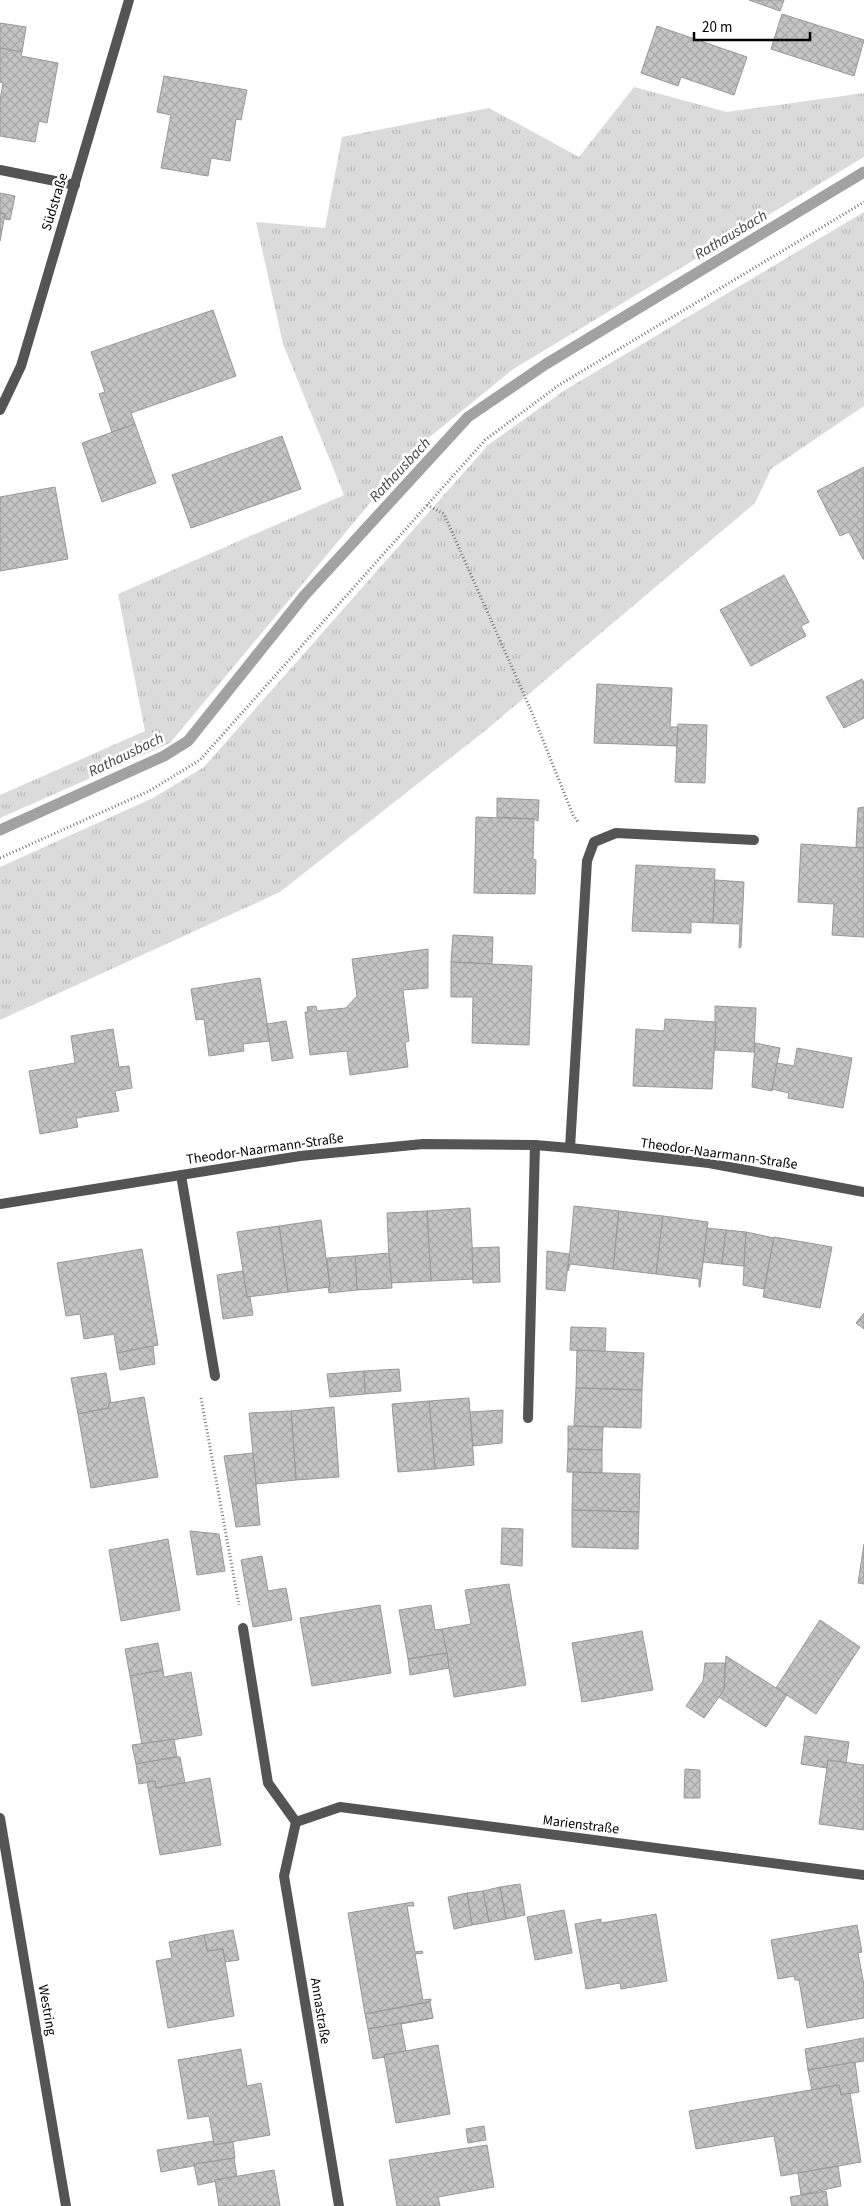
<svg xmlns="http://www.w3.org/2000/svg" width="864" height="2206" viewBox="0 0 864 2206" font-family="'Source Sans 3',sans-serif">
  <defs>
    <pattern id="grass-tufts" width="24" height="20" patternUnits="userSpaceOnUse" patternTransform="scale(1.25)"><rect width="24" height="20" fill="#dbdbdb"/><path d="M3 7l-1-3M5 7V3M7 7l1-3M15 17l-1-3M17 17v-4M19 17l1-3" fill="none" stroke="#bababa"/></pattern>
    <pattern id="building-cross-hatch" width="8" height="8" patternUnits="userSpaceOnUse" patternTransform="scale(1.25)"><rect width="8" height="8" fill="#c4c4c4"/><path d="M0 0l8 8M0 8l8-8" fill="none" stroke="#a7a7a7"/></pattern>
  </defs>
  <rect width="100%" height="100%" fill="#fff"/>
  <!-- grass -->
  <g fill="url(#grass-tufts)">
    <path d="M634,87L727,112L864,93V157L512,370L415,449L170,743L0,818V795L145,731L118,594L344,495L283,344L256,222L325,228L342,137L489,108L579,157Z"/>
    <path d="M864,212V406L771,469L755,503L486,730L280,892L0,1020V867L153,798L204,767L488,445L565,390Z"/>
  </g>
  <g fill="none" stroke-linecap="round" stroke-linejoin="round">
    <!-- stream -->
    <path stroke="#a2a2a2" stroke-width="11" d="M0,830L164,756L188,741L304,596L468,417L546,364L864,172"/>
  </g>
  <!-- building -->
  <g fill="url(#building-cross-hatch)" stroke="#989898">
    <path d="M749,0H784L780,11Z"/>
    <path d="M782,14L864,40L854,76L771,49Z"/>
    <path d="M0,23L26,27L22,52L0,48Z"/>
    <path d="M657,26L747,57L734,95L681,77L678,86L641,73Z"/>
    <path d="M0,48L22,52L21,56L58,63L47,123L39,121L35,142L0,136V100L3,83L0,82Z"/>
    <path d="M164,76L247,90L241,120L236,119L230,161L211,158L208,176L161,168L171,115L157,112Z"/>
    <path d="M0,193L15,196L10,220L5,219V214L0,213Z"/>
    <path d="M0,213L5,214L0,241Z"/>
    <path d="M213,310L236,376L131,413L135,424L112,432L99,394L105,392L91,352Z"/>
    <path d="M135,424L156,483L102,502L82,443Z"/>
    <path d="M282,436L301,489L191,528L172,475Z"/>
    <path d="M864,467V559H863L849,532L840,536L817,491Z"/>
    <path d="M55,487L68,559L0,571V497Z"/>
    <path d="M784,575L809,622L801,626L806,636L751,666L720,610Z"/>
    <path d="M862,679L864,682V718L844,728L826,697Z"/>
    <path d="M597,684L672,688L670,727H678L677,746L594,743Z"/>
    <path d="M678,724L707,725L705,783L675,782Z"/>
    <path d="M497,798L539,800L538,821L534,819L497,817Z"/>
    <path d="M864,807V848L856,847L858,808Z"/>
    <path d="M476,817L534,819L533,859L536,860L535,894L474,893Z"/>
    <path d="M801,844L864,848V937L832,935L834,904L798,902Z"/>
    <path d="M636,865L715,869L713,923L691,922V933L632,931Z"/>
    <path d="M715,880L744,882L741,947L739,948L740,924L713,923Z"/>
    <path d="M453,935L493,937L492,964L451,962Z"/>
    <path d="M428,949V988L403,990L409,1041L405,1042L408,1067L350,1075L347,1051L310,1055L305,1012H308L307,1007L316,1006L317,1011L346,1008L357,996L352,959Z"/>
    <path d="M451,962L532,966L529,1045L472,1043L473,997H451Z"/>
    <path d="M260,978L270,1041L243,1044L244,1051L209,1056L204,1019L196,1020L191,989Z"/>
    <path d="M715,1006L756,1008L754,1052L715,1050Z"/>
    <path d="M665,1019L716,1022L712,1089L633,1086L636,1029L664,1031Z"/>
    <path d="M286,1021L293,1058L272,1061L267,1024Z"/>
    <path d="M113,1029L119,1067L129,1066L132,1088L115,1091L119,1111L76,1118L78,1127L40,1134L29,1071L75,1063L71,1036Z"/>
    <path d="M755,1043L780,1048L772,1091L752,1087Z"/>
    <path d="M797,1048L852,1058L843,1108L788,1098L789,1093L772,1089L777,1063L794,1066Z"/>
    <path d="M574,1206L619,1211L613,1269L570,1264L568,1271Z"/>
    <path d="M470,1208L474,1279L431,1281L427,1211Z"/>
    <path d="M427,1211L431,1281L390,1283L387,1213Z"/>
    <path d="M619,1211L663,1216L656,1274L613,1269Z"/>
    <path d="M663,1216L708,1222L700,1287H699V1279L656,1274Z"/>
    <path d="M321,1220L330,1287L288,1292L279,1226Z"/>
    <path d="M279,1226L288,1292L247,1297L237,1232Z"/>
    <path d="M707,1228L726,1230L722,1264L703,1262Z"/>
    <path d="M726,1230L746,1232L744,1266L722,1264Z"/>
    <path d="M746,1232L774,1238L764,1289L743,1285Z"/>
    <path d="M774,1237L832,1247L820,1308L763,1297Z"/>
    <path d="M499,1247L500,1282L473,1283L472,1248Z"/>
    <path d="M142,1249L158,1345L117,1353L114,1334L84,1339L80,1314L66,1316L57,1263Z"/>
    <path d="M547,1251L569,1254L565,1291L546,1289Z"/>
    <path d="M389,1253L392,1288L357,1290L355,1256Z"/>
    <path d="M355,1256L357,1290L329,1293L328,1287H330L327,1258Z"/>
    <path d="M243,1271L247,1297H250L253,1315L223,1319L217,1275Z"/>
    <path d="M864,1313V1329L856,1323Z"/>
    <path d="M571,1327L606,1328L605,1352L570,1350Z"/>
    <path d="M153,1346L155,1364L120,1370L117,1353Z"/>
    <path d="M577,1350L644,1353L642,1390L576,1388Z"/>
    <path d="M399,1369L401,1391L365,1394L364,1371Z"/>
    <path d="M364,1371L365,1394L330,1397L327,1374Z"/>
    <path d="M106,1373L111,1403H109V1408L78,1414L71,1378Z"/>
    <path d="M576,1388L642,1390L641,1428L574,1426Z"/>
    <path d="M144,1397L158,1477L91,1488L78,1414L109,1408V1403Z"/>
    <path d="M469,1398L474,1465L435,1469L429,1401Z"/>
    <path d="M429,1401L435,1469L398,1472L392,1404Z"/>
    <path d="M334,1407L339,1477L296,1480L291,1411Z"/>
    <path d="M503,1410L502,1443L473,1446L470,1412Z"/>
    <path d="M291,1411L296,1480L256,1484L249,1413Z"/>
    <path d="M568,1426L603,1427L602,1450L568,1449Z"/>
    <path d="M568,1449L602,1450V1473L567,1472Z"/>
    <path d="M253,1453L260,1525L236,1527L224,1456Z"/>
    <path d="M573,1472L640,1474L639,1512L572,1510Z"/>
    <path d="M572,1510L639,1512L638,1549L572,1547Z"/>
    <path d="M502,1528L523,1529L522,1566L501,1564Z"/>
    <path d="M190,1531L219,1534L225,1571L197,1575Z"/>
    <path d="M168,1539L180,1610L121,1621L109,1550Z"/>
    <path d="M864,1544V1584L858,1583Z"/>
    <path d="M262,1556L268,1591L286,1588L292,1620L253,1627L241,1560Z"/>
    <path d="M509,1584L526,1685L454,1697L442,1629L471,1624L465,1590Z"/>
    <path d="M380,1605L391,1673L312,1686L300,1618Z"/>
    <path d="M431,1605L435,1630L442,1629L447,1653L408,1659L399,1610Z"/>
    <path d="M820,1620L860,1647L816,1714L776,1688Z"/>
    <path d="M642,1631L653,1690L582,1702L572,1643Z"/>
    <path d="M158,1643L163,1670L130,1676L125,1649Z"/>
    <path d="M447,1653L449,1668L410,1675L408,1659Z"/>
    <path d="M726,1656L787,1695L766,1727L719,1697L724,1690Z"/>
    <path d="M705,1663H725L724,1690L704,1718L686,1706L703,1681Z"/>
    <path d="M163,1670L164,1677L191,1672L202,1735L142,1745L130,1676Z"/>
    <path d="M805,1736L849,1742L846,1763L828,1760L827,1768L801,1764Z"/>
    <path d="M174,1739L177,1757L136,1764L132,1745Z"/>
    <path d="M177,1757H180L185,1783L156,1788L155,1781L139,1784L136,1764Z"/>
    <path d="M828,1760L864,1765V1830L819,1824Z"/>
    <path d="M685,1769L700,1770V1798H684Z"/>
    <path d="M210,1778L221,1845L160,1855L147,1782L155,1781L156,1788Z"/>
    <path d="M520,1884L525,1915L506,1919L500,1887Z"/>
    <path d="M500,1887L506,1919L489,1922L483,1891Z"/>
    <path d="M483,1891L489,1922L472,1925L467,1893Z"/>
    <path d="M467,1893L472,1925L454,1929L448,1897Z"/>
    <path d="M413,1902L414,1906H407L415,1952L422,1951L423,1953L415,1954L423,2000L431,1999V2001L365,2014L348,1913Z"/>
    <path d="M564,1910L572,1953L535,1960L527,1917Z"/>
    <path d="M656,1914L667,1981L621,1989L620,1983L586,1989L575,1924L601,1919V1923Z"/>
    <path d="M857,1925L862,1952L858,1953L864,1985V2018L807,2028L799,1980H795L794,1976L778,1979L771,1940Z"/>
    <path d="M233,1930L239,1960L225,1962L223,1949L207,1951L204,1935Z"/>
    <path d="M204,1935L207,1951L223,1949L234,2016L168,2028L156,1961L172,1958L169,1942Z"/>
    <path d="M430,2002L433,2018L368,2029L365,2014Z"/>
    <path d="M433,2018L401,2024L406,2051L384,2055L385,2057L373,2059L368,2029Z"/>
    <path d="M864,2038V2061L808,2070L805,2049Z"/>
    <path d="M438,2045L450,2114L396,2123L384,2055Z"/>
    <path d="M241,2049L247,2086L261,2083L270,2135L214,2145L209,2116L188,2119L178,2060Z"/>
    <path d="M855,2062L859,2092L841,2095L839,2085L812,2090L808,2070Z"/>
    <path d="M839,2085L841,2095L850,2093L861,2162L781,2176L774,2136L696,2149L689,2111Z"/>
    <path d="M484,2126L486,2140L468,2143L466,2129Z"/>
    <path d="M214,2141V2145L233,2142L235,2158L161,2172L157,2150Z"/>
    <path d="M487,2145L494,2187L438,2197L440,2206H397L389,2160Z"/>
    <path d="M234,2158L237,2177L198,2185L194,2164Z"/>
    <path d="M838,2166L841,2186L801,2195L798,2173Z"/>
    <path d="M274,2170L280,2206H219L215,2180Z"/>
    <path d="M826,2191L828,2206H792L790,2197Z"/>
  </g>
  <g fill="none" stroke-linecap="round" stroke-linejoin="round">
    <!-- path -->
    <g stroke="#767676" stroke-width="3" stroke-dasharray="1 2.5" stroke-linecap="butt">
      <path d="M427,505L444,514L530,708L573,815L578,822"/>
      <path d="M0,858L149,791L200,760L485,440L559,385L864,202"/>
      <path d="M201,1398L239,1605"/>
    </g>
    <!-- service -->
    <g stroke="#545454" stroke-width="10">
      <path d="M0,170L75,185"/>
      <path d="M181,1175L215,1376"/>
      <path d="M243,1628L268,1783L296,1822"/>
    </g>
    <!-- minor -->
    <g stroke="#545454" stroke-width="10">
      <path d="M0,410L21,366L129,0"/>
      <path d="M570,1148L587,861L594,842L616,833L754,840"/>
      <path d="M0,1204L300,1156L423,1144L535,1145L570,1148L709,1163L864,1192"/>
      <path d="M528,1418L535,1145"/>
      <path d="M339,2206L284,1876L296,1822L340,1807L864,1875"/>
    </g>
    <!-- tertiary -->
    <path stroke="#545454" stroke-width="10" d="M0,1818L66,2206"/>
  </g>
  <g text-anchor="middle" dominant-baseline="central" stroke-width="5" stroke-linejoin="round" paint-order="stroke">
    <!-- street labels -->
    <g font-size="14" fill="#000" stroke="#fff">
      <text transform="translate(55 202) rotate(-73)">Südstraße</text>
      <text transform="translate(265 1149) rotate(-8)">Theodor-Naarmann-Straße</text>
      <text transform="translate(719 1154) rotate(8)">Theodor-Naarmann-Straße</text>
      <text transform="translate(581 1825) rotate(7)">Marienstraße</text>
      <text transform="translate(47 2010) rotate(80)">Westring</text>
      <text transform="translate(320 2011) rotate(81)">Annastraße</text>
    </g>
    <!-- water labels -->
    <g font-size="15" font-style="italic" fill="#434343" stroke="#fff">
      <text transform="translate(731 235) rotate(-31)">Rathausbach</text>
      <text transform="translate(400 470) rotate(-47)">Rathausbach</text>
      <text transform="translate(126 755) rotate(-26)">Rathausbach</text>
    </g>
  </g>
  <!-- scale -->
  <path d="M694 32v8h116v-8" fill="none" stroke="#000000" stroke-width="2.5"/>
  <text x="702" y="32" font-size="15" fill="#000000" stroke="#ffffff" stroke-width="4" paint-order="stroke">20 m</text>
</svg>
